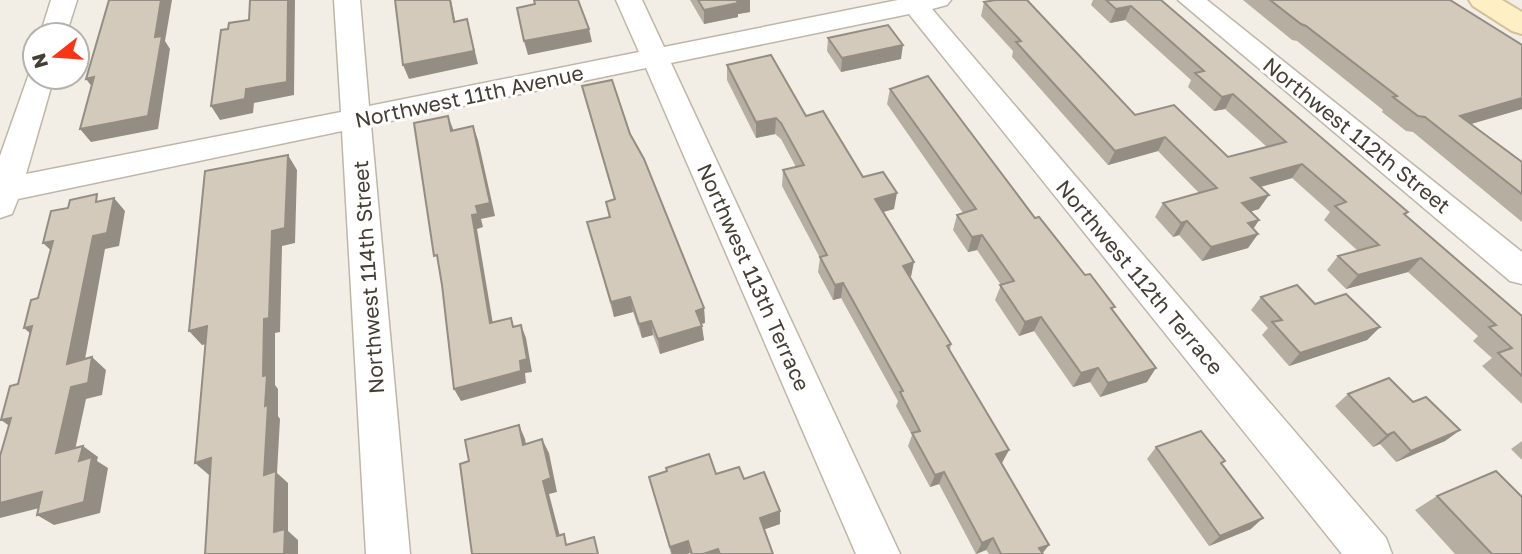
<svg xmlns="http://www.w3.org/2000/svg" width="1522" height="554" viewBox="0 0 1522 554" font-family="'Golos Text',sans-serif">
  <rect width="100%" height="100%" fill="#f3eee5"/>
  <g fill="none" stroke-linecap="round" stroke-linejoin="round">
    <!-- street casing -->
    <g stroke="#beb6a8" stroke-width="3">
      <g id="street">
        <path d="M51,0H77L66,35H40Z"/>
        <path d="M334,0H360L369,106L639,52L616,0H642L664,47L898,0H951L947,5L932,9L1386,538L1392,554H1342L909,14L671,63L900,554H856L646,68L371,125L410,554H366L342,131L18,199L12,214L0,218V156L30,71L35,69V77H54L26,174L341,112Z"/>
        <path d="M1178,0H1207L1522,252V284L1510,281Z"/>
      </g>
    </g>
    <!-- secondary casing -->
    <g stroke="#d3c295" stroke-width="4">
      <path id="secondary" d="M1469,0H1502L1522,12V34L1512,31L1473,6Z"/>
    </g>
    <!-- street -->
    <use href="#street" fill="#fff" fill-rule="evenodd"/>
    <!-- secondary -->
    <use href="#secondary" fill="#feefc4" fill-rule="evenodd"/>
  </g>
  <!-- wall -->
  <g fill="#b6aea1">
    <path d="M690,0H750V12L738,14V17L704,24Z"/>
    <path d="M1093,0H1161L1408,212L1406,215L1522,316V404L1482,366L1492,358L1473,341L1478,336L1408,272L1346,289L1327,270L1338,256L1358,251L1324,220L1330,212L1292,178L1261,187L1259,209L1251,211L1259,220L1253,229L1258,234L1248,248L1202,261L1179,235L1173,237L1155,217L1163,203L1199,193L1158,151L1108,165L1012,57L1013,51L981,16L984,2L1135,115L1228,157L1267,147L1225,109L1214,111L1188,87L1191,80L1125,20L1110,23L1091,5Z"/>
    <path d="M1243,0H1450L1522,45V109L1471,124L1522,162V222L1413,132L1406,131L1382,112L1383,110L1297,41L1292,40Z"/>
    <path d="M828,38L901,59L841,72L827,51Z"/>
    <path d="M727,65L806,116L894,209L883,212L911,278L951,344L950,350L1009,450L1001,463L1043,554H989L986,550L976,554L939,484L930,487L908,446L912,435L896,406L898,401L841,298L833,300L818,272L820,258L782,186L783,170L796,167L781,139L775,134L756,138L727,80Z"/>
    <path d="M582,86L630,134L704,308L705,323L701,324L704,340L660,354L653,335L642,338L633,312L614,317L587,222L609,217L606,202L614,199L586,102Z"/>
    <path d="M890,89L1035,218L1113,311L1147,382L1100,397L1090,382L1073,387L1034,331L1019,336L995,300L1001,285L977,250L968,252L953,230L957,215L963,213L887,104Z"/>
    <path d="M1261,297L1315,304L1380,327L1367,340L1289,366L1262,335L1268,328L1251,310Z"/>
    <path d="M1348,394L1413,402L1460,430L1445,441L1396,462L1380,444L1373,447L1335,406Z"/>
    <path d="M1522,441V460L1511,449Z"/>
    <path d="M1156,447L1251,529L1209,546L1147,459Z"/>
    <path d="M716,474L744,479L780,524L764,529L773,554H690V553L687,554H671L649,477Z"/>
    <path d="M1437,496L1522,554H1455L1415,510Z"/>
  </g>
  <!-- shaded-wall -->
  <g fill="#948d83">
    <path d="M161,0H172L165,41L170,49L158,129L91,142L80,129L155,37Z"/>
    <path d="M288,0H295L294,95L254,103L253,113L220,120L211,106L246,89Z"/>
    <path d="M450,0H451L458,35L454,22Z"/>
    <path d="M740,0H750V12L738,14V17L704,24V10Z"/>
    <path d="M1131,6L1125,20L1110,23L1116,9Z"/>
    <path d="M467,19L478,64L409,79L403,65Z"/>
    <path d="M589,29L592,42L528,55L524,41Z"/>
    <path d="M903,45L901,59L841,72L842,58Z"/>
    <path d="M94,77L96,92L86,79Z"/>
    <path d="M1233,94L1225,109L1214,111L1222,97Z"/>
    <path d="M1522,98V109L1447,131L1460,116Z"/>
    <path d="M448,116L453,129L456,145L451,131Z"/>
    <path d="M776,118L775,134L756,138V122Z"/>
    <path d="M473,126L478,140L495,216L481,219L483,227L477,229L495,336L490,323L472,215L476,206Z"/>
    <path d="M1165,137L1158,151L1108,165L1115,151Z"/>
    <path d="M288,155L297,170L295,243L282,246L280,332L275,333V385L278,389V416L280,419L277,473L288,483V531L298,540V554H284L274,532L264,475L263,376L264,319L272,231Z"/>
    <path d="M1302,164L1292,178L1242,192L1251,178Z"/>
    <path d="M897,193L894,209L872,215L875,199Z"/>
    <path d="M1269,195L1259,209L1233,217L1242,203Z"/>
    <path d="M114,198L125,211L119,246L105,249L82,376L67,364L93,236Z"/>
    <path d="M1259,220L1250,234L1248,223Z"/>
    <path d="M1187,221L1179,235L1173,237L1181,223Z"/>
    <path d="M1258,234L1248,248L1202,261L1211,247Z"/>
    <path d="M982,235L977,250L968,252L972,237Z"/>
    <path d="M53,241L57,256L43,243Z"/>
    <path d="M1421,258L1408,272L1346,289L1358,275Z"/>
    <path d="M914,262L911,277L903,266Z"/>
    <path d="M843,283L841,298L833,300L835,285Z"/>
    <path d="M630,297L633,312L614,317L611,302Z"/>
    <path d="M704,308L705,323L697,325L696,311Z"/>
    <path d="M1041,317L1034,331L1019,336L1025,322Z"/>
    <path d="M651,321L653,335L642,338L639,324Z"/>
    <path d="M521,325L526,338L532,372L525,373L526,383L461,401L454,389L520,361Z"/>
    <path d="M32,326L39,341L24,328Z"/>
    <path d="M207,326L219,341L202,345L189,331Z"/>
    <path d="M702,326L704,340L660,354L658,339Z"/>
    <path d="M1380,327L1367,340L1289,366L1300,353Z"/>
    <path d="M92,357L106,370L102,395L86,399L72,464L56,453L71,387Z"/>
    <path d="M1098,368L1090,382L1073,387L1081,373Z"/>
    <path d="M1156,368L1147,382L1100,397L1108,383Z"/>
    <path d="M11,418L18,432L1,420Z"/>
    <path d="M519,425L525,439L529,459L523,445Z"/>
    <path d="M1460,430L1445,441L1396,462L1411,451Z"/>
    <path d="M1394,432L1380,444L1373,447L1387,435Z"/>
    <path d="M542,439L549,453L557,492L549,494L563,548L557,536L543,481Z"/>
    <path d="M83,446L98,457L97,461L108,468L100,513L54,525L37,515L79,461Z"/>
    <path d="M1009,450L1002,463L990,467L996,454Z"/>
    <path d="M211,458L225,471L209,475L195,463Z"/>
    <path d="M944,472L939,484L930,487L935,475Z"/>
    <path d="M42,492L59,503L0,518V503Z"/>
    <path d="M780,511V524L760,531V518Z"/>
    <path d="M1263,518L1251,529L1209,546L1220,536Z"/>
    <path d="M993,538L986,550L976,554L982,543Z"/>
    <path d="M688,541L690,553L687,554H672L670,547Z"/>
    <path d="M1049,545L1042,554L1039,548Z"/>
    <path d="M718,549L719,554H703Z"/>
  </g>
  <!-- building -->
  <g fill="#d4cabb" stroke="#948d83" stroke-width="2">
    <path d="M109,0H161L155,37L162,36L148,116L80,129L94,77L86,79Z"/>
    <path d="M250,0H288L287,82L246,89L245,99L211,106L221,30L228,29L229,23L249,20Z"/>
    <path d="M395,0H450L454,22L467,19L474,51L403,65Z"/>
    <path d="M534,0H578L589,29L524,41L517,8L535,4Z"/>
    <path d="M698,0H740L737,1L738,3L704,10Z"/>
    <path d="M995,0H1027L1135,115L1174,105L1228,157L1286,142L1233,94L1222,97L1195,73L1204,71L1131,6L1116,9L1106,0H1161L1408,212L1404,214L1522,316V376L1498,353L1512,348L1489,327L1496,325L1421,258L1358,275L1338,256L1379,245L1335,206L1346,202L1302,164L1251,178L1269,195L1242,203L1259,220L1248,223L1258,234L1211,247L1187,221L1181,223L1163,203L1217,188L1165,137L1115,151L1016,42L1021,41L984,2Z"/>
    <path d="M1270,0H1450L1522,45V98L1460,116L1522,162V194L1425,117L1418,116L1393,97L1397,96L1306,26L1301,24Z"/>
    <path d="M888,25L903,45L842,58L828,38Z"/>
    <path d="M771,55L806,116L823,111L863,177L883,172L897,193L875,199L914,262L903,266L951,344L947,346L1009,450L996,454L1049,545L1039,548L1043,554H1001L993,538L982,543L944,472L935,475L912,433L920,431L900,392L903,391L843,283L835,285L820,257L827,255L783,170L804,165L781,123L776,118L756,122L727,65Z"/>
    <path d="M928,76L1035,218L1039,217L1085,275L1090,274L1115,307L1111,308L1156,368L1108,383L1098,368L1081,373L1041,317L1025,322L1000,285L1014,281L982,235L972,237L957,215L976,209L890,89Z"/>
    <path d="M612,80L630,134L644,159L704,308L696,311L702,326L658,339L651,321L639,324L630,297L611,302L587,222L610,217L606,202L615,199L582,86Z"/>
    <path d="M448,116L451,131L473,126L490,203L476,206L478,214L472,215L490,323L511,318L513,327L521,325L527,359L520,361L521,371L454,389L442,285L437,255L434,256L414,123Z"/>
    <path d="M288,155L285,228L272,231L269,318L264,319L263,376L267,375L265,406L268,405L264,475L276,471L274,532L285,529L284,554H205L211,458L195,463L207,326L189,331L205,171Z"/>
    <path d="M97,194L96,202L114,198L107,233L93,236L67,364L92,357L88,383L71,387L56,453L83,446L79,461L92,457L84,502L37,515L42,492L0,503V456L11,418L1,420L10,386L18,384L32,326L24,328L31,300L38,298L53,241L43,243L51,211L68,208L70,200Z"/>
    <path d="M1297,285L1315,304L1346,294L1380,327L1300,353L1272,322L1282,320L1261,297Z"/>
    <path d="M1389,378L1413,402L1426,397L1460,430L1411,451L1394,432L1387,435L1348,394Z"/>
    <path d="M519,425L523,445L542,439L551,478L543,481L557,536L564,534L566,545L594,537L598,554H472L460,464L469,461L465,440Z"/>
    <path d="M1201,431L1225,461L1221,463L1263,518L1220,536L1156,447Z"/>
    <path d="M709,454L716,474L739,467L744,479L764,472L780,511L760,518L773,554H720L718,549L703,554H692L688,541L670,547L649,477L667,471L666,468Z"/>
    <path d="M1496,471L1522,497V554H1492L1437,496Z"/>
  </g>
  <g text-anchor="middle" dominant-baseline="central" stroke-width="6" stroke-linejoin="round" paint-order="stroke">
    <!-- street labels -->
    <g font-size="21" fill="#453e35" stroke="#fff">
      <text transform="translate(469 96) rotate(-12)">Northwest 11th Avenue</text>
      <text transform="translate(1357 135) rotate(39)">Northwest 112th Street</text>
      <text transform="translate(368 277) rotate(-94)">Northwest 114th Street</text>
      <text transform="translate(754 277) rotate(66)">Northwest 113th Terrace</text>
      <text transform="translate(1140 277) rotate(50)">Northwest 112th Terrace</text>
    </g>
  </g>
  <!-- north arrow -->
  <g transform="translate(56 56) rotate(253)"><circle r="33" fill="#ffffff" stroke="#b5b2ae" stroke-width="2"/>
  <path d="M0-5L12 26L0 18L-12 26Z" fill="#f93516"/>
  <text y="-10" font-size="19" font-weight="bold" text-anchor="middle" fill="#453e35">N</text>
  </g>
</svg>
